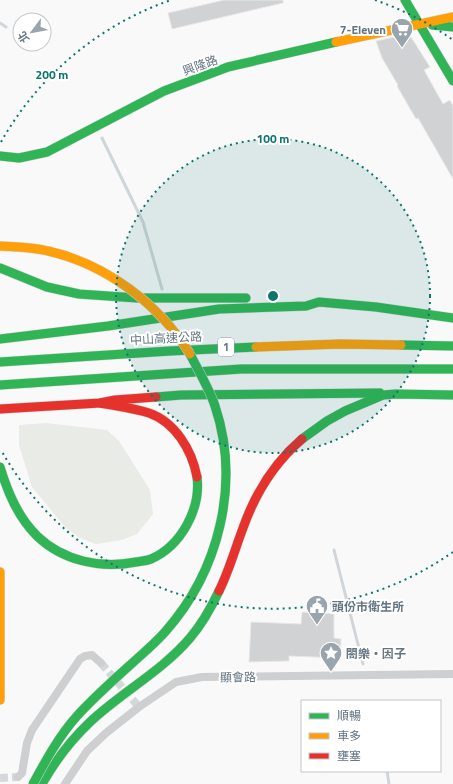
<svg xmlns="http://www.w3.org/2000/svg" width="453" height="784" viewBox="0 0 453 784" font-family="'Titillium Web','Noto Sans TC',sans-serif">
  <rect width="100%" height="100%" fill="#f9f9f9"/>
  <!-- green -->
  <path fill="#e8ebe6" d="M46,423L107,430L119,441L150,490L153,514L137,534L122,540L96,544L80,538L66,528L32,487L19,445V425Z"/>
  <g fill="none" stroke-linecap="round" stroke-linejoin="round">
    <!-- stream -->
    <g stroke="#ced6d9" stroke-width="3">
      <path d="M0,23L6,27"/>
      <path d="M102,138L143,222L162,289"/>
      <path d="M334,550L363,664"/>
      <path d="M387,771L389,784"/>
    </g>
  </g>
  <!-- building -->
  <g fill="#d0d2d3" stroke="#e8e8e8">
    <path d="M224,0H283V3L172,29L168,13Z"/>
    <path d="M404,35L411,37L430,67L424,70L443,104L450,100L453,106V179L418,118L416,119L397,86L398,85L382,58L376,41Z"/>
    <path d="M302,612L334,614V638L341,639L340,658L289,656V661L249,662L251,622L301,624Z"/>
  </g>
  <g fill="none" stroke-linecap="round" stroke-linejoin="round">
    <!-- street-tunnel -->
    <g stroke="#d4d8dc" stroke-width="8" stroke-dasharray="8 4" stroke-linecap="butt">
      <path d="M101,663L139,707"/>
      <path d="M0,778L18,777"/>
    </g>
    <!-- fast casing -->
    <g stroke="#d5d6d7" stroke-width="10">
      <g id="fast">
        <path d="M405,0L453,81"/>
        <path d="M432,25L453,27"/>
        <path d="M0,156L19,158L47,152L164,91L228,67L336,42"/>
        <path d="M0,268L47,287L79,294L137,298H246"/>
        <path d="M0,339L108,326L219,309L306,306L319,302L376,307L453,318"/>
        <path d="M401,345L453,346"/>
        <path d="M0,362L170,351L256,347"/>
        <path d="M0,385L241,369H453"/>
        <path d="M156,397L181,395L380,393"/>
        <path d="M302,439L327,421L345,411L383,395L396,394L453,395"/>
        <path d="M0,467C8,493 18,517 37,536C63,561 101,569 136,562C141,561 146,561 151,559C181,546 201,509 197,477"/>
        <path d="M42,784C55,761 71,740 90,722C122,692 162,671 190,638C202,624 211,608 219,591"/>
      </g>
    </g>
    <!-- slow casing -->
    <g stroke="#d5d6d7" stroke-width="10">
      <g id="slow">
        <path d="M336,42L453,17"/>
        <path d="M256,347L340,344L401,345"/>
        <path d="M0,572V700"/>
      </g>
    </g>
    <!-- jam casing -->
    <g stroke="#d5d6d7" stroke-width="10">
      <g id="jam">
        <path d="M100,403C116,406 133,408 149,413C175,422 192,450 197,477"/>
        <path d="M0,409L100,403L115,400L156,397"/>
        <path d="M219,591C229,571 235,549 243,528C255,494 274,463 302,439"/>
      </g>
    </g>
    <!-- street -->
    <g stroke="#cecfd0" stroke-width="8">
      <path d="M18,777L22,773L27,743L32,730L80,659L85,656L92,655L101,663"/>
      <path d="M65,784L87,751L106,733L139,707L176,682L202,677L453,674"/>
    </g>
    <!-- fast -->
    <use href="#fast" stroke="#30b455" stroke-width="9"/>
    <!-- slow -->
    <use href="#slow" stroke="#ff9f0a" stroke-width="9"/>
    <!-- jam -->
    <use href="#jam" stroke="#e5322d" stroke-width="9"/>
    <!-- fast-bridge casing -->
    <g stroke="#d5d6d6" stroke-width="10" stroke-linecap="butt">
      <path id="fast-bridge" d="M33,784C46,760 59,736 77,716C96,695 118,676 139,657C148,649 157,641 165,632C219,571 241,484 215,406C210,390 198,370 190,354"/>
    </g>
    <!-- slow-bridge casing -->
    <g stroke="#d5d6d6" stroke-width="10" stroke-linecap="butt">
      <path id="slow-bridge" d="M0,246C16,247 32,247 48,251C106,264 159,304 190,354"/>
    </g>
    <!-- fast-bridge -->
    <use href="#fast-bridge" stroke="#30b455" stroke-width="9"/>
    <!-- slow-bridge -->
    <use href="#slow-bridge" stroke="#ff9f0a" stroke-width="9"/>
  </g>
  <!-- distance rings -->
  <circle cx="273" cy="296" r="157" fill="#0f766e" fill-opacity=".12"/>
  <g fill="none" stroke="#0f766e" stroke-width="2" stroke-dasharray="2 4">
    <circle cx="273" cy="296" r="157"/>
    <path d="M453 552A313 313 0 0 1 1 450M1 142A313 313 0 0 1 171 0M375 0A313 313 0 0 1 453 40"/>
  </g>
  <!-- icons -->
  <defs>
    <g id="supermarket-pin" transform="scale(1.15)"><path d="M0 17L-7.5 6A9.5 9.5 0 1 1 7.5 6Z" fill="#99a4ac" stroke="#fff"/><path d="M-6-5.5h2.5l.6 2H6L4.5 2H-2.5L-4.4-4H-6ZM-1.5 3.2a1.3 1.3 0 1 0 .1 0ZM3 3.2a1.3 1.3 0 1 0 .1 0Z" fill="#fff"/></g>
    <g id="civic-pin" transform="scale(1.15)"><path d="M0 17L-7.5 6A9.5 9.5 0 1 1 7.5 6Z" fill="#99a4ac" stroke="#fff"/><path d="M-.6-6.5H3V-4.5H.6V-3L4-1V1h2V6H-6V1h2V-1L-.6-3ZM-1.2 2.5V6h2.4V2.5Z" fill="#fff"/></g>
    <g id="sight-pin" transform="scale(1.15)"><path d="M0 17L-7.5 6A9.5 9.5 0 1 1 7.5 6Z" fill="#99a4ac" stroke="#fff"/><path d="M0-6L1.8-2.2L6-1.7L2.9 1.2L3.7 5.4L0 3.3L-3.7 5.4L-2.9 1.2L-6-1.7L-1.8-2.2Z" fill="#fff"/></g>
  </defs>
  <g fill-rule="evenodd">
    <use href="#supermarket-pin" x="402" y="29"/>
    <use href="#civic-pin" x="317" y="606"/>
    <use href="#sight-pin" x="331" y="653"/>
  </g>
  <g text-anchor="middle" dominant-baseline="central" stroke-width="4" stroke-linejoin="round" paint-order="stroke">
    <!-- shield labels -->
    <rect fill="#fff" stroke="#939fa8" stroke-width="1" x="218" y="338" width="16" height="18" rx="3"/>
    <g font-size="11" font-weight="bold" fill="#657683">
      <text x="226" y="347">1</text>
    </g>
    <!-- poi labels -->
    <g font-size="12" font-weight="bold" fill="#657683" stroke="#fff" text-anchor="start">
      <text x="386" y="29" text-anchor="end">7-Eleven</text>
      <text x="332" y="606">頭份市衛生所</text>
      <text x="346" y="653">閤樂‧因子</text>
    </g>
    <!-- street labels -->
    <g font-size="12" fill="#657683" stroke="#fff">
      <text transform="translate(200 65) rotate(-20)">興隆路</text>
      <text transform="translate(166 338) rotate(-3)">中山高速公路</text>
      <text transform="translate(238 677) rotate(-1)">顯會路</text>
    </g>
  </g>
  <circle cx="273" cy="296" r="6" fill="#0f766e" stroke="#fff" stroke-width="2"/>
  <g font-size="12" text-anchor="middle" font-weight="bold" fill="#0f766e" stroke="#fff" stroke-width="4" stroke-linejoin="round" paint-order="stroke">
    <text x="52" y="79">200 m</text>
    <text x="273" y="143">100 m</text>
  </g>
  <!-- legend -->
  <rect x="301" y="700" width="140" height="72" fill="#ffffff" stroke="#c1c8cd"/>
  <rect x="309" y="713" width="20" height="6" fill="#30b455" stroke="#c1c8cd"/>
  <text x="337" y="720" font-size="12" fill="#657683">順暢</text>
  <rect x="309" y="733" width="20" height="6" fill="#ff9f0a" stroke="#c1c8cd"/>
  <text x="337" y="740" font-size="12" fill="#657683">車多</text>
  <rect x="309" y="753" width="20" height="6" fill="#e5322d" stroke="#c1c8cd"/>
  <text x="337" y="760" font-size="12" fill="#657683">壅塞</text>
  <!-- north arrow -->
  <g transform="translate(32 32) rotate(238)"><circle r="19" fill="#ffffff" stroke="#c1c8cd"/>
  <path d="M0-3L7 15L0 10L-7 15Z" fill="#99a4ac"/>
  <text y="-6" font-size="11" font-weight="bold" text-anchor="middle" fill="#657683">北</text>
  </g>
</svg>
